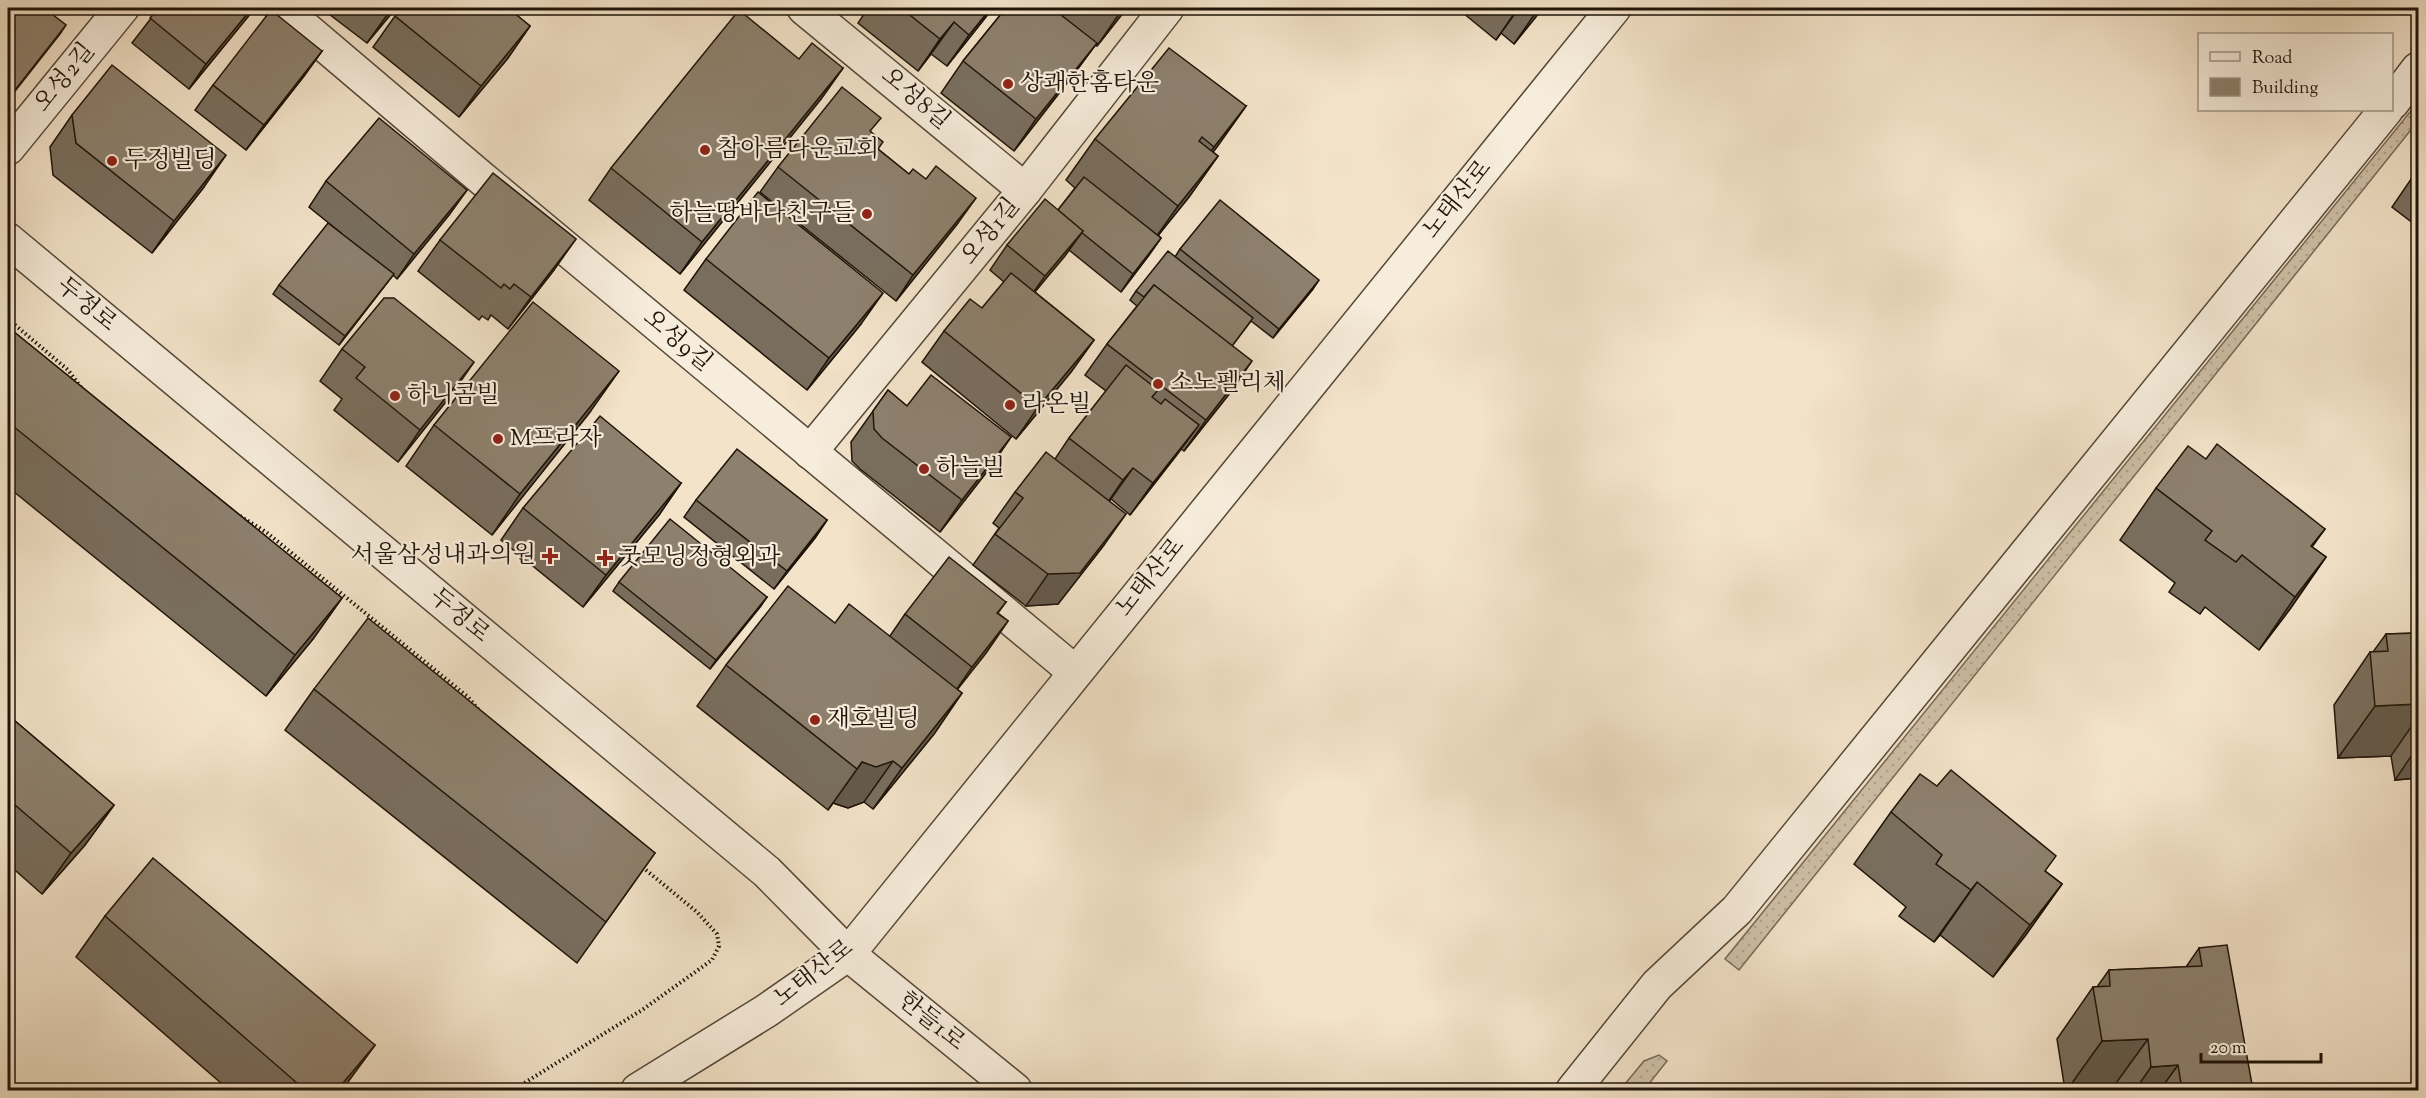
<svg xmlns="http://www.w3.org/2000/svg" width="2426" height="1098" viewBox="0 0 2426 1098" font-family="'Sorts Mill Goudy','Noto Serif KR',serif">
  <defs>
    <pattern id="grass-dots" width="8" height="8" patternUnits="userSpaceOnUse" patternTransform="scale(1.5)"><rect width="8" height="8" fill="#cfc0a8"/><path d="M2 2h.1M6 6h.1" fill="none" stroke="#b1a48f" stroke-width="1.8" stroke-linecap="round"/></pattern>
  </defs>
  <rect width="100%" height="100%" fill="#f3e3c9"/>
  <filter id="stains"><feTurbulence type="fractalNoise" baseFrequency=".00333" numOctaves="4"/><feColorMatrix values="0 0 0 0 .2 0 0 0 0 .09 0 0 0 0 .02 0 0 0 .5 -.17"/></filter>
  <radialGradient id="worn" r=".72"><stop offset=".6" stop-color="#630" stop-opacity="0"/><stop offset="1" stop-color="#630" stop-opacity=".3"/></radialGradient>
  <!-- grass -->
  <g fill="url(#grass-dots)" stroke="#776a58" stroke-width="1.5">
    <path d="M2418,102V121L1739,970L1725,959Z"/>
    <path d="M1659,1055L1667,1061L1644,1090H1620L1644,1061Z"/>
  </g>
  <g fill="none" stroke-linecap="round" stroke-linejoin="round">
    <!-- minor casing -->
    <g stroke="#544839" stroke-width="36">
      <g id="minor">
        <path d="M281,8L479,176L1075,672"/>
        <path d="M804,8L1025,190"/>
        <path d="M2392,103L2418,69"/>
        <path d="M8,148L122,8"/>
        <path d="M8,240L767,872L848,954L1015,1090"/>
        <path d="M810,452L1025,190L1167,8"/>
        <path d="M638,1090L766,1011L848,954L1614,8"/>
        <path d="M1573,1090L1657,985L1737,910L2386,110"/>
      </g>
    </g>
    <!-- path -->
    <g stroke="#1f1409" stroke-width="4" stroke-dasharray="1.5 3" stroke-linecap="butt">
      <path d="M8,319L68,370L83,390"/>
      <path d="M240,516L266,532L468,697L482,714"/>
      <path d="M513,1090L642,1010L712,960L719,946L717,934L697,912L641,866"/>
    </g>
    <!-- minor -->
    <use href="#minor" stroke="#f7eddc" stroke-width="33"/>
  </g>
  <!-- wall -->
  <g fill="#796e5e" stroke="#1f1409" stroke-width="1.5">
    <path d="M159,8H255L189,89L132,43Z"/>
    <path d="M321,8H396L367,43Z"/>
    <path d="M517,8L514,13L530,26L508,58L459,117L373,47L395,16Z"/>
    <path d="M868,8H993L947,66L931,54L918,71L858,23Z"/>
    <path d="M1006,8H1127L1097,46L1095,45L1074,74L1014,151L941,93L963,61Z"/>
    <path d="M1457,8H1543L1514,44L1501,33L1496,40Z"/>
    <path d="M322,51L304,76L246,150L195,110L213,85Z"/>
    <path d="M799,59L843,68L821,99L680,274L589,200L611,168Z"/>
    <path d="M1246,106L1213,152L1218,156L1189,197L1158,235L1161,238L1149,255L1121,292L1069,250L1035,292L1094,340L1071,372L1016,439L922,362L944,331L982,308L1004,282L990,270L1007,245L1058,210L1075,188L1066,180L1095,139Z"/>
    <path d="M72,115L204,187L152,253L53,175L50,147Z"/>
    <path d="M871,132L878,149L909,174L926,179L958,223L896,301L760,192L778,167Z"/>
    <path d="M2418,169V227L2392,207Z"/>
    <path d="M326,181L467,190L449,215L397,279L393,275L339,345L273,294L279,285L341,233L309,207Z"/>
    <path d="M2418,231V239L2415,236Z"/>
    <path d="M440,240L554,270L508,329L491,315L488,320L482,316L479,320L418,271Z"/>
    <path d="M1180,249L1313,289L1273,338L1251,321L1232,346L1230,393L1184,451L1181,449L1130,515L1111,499L1109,501L1104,545L1058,604L1026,606L973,565L999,528L993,523L1015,492L1055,459L1069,438L1106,391L1085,375L1107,344L1137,306L1130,300L1136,291L1175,257Z"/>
    <path d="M706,259L861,324L807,390L684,290Z"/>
    <path d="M8,327L342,598L313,639L266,696L8,487Z"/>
    <path d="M342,349L452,394L398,462L334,410L342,399L320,381Z"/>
    <path d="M888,390L907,406L1011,437L989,469L940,532L860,469L852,461L851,442Z"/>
    <path d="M590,412L492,535L406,466L434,425Z"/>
    <path d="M2206,459L2325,529L2312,547L2326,557L2290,609L2259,650L2205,607L2200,614L2169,592L2175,583L2120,540L2156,488Z"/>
    <path d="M681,483L659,515L583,607L501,540L523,508Z"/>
    <path d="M696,500L827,520L815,538L774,589L684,517Z"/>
    <path d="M619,582L767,597L710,669L613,591Z"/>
    <path d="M1006,602L998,613L1008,621L986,653L957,689L962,693L934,734L873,809L864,802L848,808L833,803L828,810L697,706L726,665L835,623L890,636L905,614Z"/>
    <path d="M2418,633V778L2395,780L2391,756L2338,758L2334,705L2370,652H2373L2386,634Z"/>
    <path d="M314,689L655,853L577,963L285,730Z"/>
    <path d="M8,715L114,805L85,845L42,894L8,864Z"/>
    <path d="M1891,812L2045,871L2062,884L2025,936L1993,977L1940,935L1934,942L1899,916L1906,907L1854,864Z"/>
    <path d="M105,916L375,1045L342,1090H229L76,957Z"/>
    <path d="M2199,948L2253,1090H2065L2057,1039L2093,987H2097L2109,970L2186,967Z"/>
  </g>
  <!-- shaded-wall -->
  <g fill="#635a4c" stroke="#1f1409" stroke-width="1.5">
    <path d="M252,8H255L189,89L206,64Z"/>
    <path d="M392,8H396L367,43Z"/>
    <path d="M991,8H993L947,66L969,35Z"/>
    <path d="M1124,8H1127L1097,46L1119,14Z"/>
    <path d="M1518,8H1519L1496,40Z"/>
    <path d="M1540,8H1543L1514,44L1536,12Z"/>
    <path d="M954,22L931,54L918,71L940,39Z"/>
    <path d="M66,25L60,34L8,100V99Z"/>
    <path d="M530,26L508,58L459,117L481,86Z"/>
    <path d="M1097,43L1074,74L1014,151L1036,119Z"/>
    <path d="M322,51L304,76L246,150L264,125Z"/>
    <path d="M843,68L821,99L680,274L702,242Z"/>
    <path d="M1246,106L1217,147L1185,188L1214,147Z"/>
    <path d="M226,155L204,187L152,253L174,221Z"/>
    <path d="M1218,156L1189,197L1149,247L1178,206Z"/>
    <path d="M467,190L449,215L397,279L414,254Z"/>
    <path d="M976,198L958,223L896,301L913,275Z"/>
    <path d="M1083,231L1065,256L1027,301L1045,276Z"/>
    <path d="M1161,238L1149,255L1121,292L1133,274Z"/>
    <path d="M576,239L554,270L508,329L531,297Z"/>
    <path d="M394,274L387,283L339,345L345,336Z"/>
    <path d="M1319,280L1313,289L1273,338L1279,329Z"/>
    <path d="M883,293L861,324L807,390L829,358Z"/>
    <path d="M1094,340L1071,372L1016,439L1038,407Z"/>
    <path d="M1252,361L1230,393L1184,451L1206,420Z"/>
    <path d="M474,362L452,394L398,462L420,430Z"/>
    <path d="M619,371L590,412L492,535L520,494Z"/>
    <path d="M1199,425L1176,456L1130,515L1153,483Z"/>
    <path d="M1011,437L989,469L940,532L962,500Z"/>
    <path d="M1133,468L1111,499L1101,512L1123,480Z"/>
    <path d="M681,483L659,515L583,607L606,575Z"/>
    <path d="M1126,514L1104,545L1058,604L1026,606L1048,574Z"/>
    <path d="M827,520L815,538L774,589L787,571Z"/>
    <path d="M2326,557L2290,609L2259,650L2295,597Z"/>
    <path d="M767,597L761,606L710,669L716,660Z"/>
    <path d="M342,598L313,639L266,696L295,655Z"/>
    <path d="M1008,621L986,653L950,699L972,667Z"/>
    <path d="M962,693L934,734L873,809L902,768Z"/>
    <path d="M2418,704V717L2391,756L2338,758L2375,706Z"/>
    <path d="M2418,746V778L2395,780Z"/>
    <path d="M893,761L864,802L848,808L833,803L828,810L862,762Z"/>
    <path d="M114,805L85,845L42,894L71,853Z"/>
    <path d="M1977,882L1940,935L1934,942L1971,890Z"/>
    <path d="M2062,884L2025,936L1993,977L2030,925Z"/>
    <path d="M2148,1039L2111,1090H2067L2102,1041Z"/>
    <path d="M375,1045L342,1090H337Z"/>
    <path d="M2178,1065L2160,1090H2135L2151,1067Z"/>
  </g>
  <!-- building -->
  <g fill="#8d806d" stroke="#1f1409" stroke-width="1.5">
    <path d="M20,8H44L66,25L8,99V23Z"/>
    <path d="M159,8H252L206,64L150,18Z"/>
    <path d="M401,8H517L513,12L530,26L481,86L395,16Z"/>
    <path d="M901,8H991L969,35L954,22L940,39Z"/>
    <path d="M1006,8H1052L1097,43L1036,119L963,61Z"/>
    <path d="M1110,8H1124L1119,14Z"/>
    <path d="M1531,8H1540L1536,12Z"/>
    <path d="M271,10L322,51L264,125L213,85Z"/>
    <path d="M739,10L799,59L812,43L843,68L702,242L611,168Z"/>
    <path d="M1169,48L1246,106L1214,147L1202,137L1199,141L1218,156L1178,206L1095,139Z"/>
    <path d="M112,65L226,155L174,221L76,143L72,115Z"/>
    <path d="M842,87L881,118L870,131L883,142L878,149L909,174L913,169L926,179L936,166L976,198L913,275L778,167Z"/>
    <path d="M379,118L467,190L414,254L326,181Z"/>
    <path d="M493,173L576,239L531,297L514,284L510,289L504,284L501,288L440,240Z"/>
    <path d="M1084,177L1161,238L1133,274L1081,232L1083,231L1058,210Z"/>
    <path d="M758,192L883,293L829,358L706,259Z"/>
    <path d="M1045,199L1083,231L1045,276L1007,245Z"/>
    <path d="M1220,200L1319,280L1279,329L1180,249Z"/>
    <path d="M328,223L394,274L345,336L279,285Z"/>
    <path d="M1168,251L1253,318L1232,346L1154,285L1144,297L1136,291Z"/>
    <path d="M1011,273L1094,340L1038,407L944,331L970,299L982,308Z"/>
    <path d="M1154,285L1252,361L1206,420L1107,344Z"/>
    <path d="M384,298H394L474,362L420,430L356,378L365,367L342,349Z"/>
    <path d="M533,302L619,371L520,494L434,425Z"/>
    <path d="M8,327L342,598L295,655L8,422Z"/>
    <path d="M1126,365L1158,390L1152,397L1161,404L1165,399L1199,425L1153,483L1133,468L1123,480L1069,438Z"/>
    <path d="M931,375L1011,437L962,500L882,438L874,429L873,411L888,390L907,406Z"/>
    <path d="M600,416L681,483L606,575L523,508Z"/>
    <path d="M2217,444L2325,529L2311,546L2326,557L2295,597L2242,555L2236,562L2205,540L2212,531L2156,488L2188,446L2206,459Z"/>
    <path d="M737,449L827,520L787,571L696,500Z"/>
    <path d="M1046,452L1126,514L1080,573L1048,574L995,534L1023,498L1015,492Z"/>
    <path d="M670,519L767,597L716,660L619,582Z"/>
    <path d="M949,557L1006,602L997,613L1008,621L972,667L905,614Z"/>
    <path d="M788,586L835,623L849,604L962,693L902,768L893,761L876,767L862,762L857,769L726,665Z"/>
    <path d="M368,618L655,853L606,922L314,689Z"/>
    <path d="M2418,633V704L2375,706L2370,652L2388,651L2386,634Z"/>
    <path d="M8,715L114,805L71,853L8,799Z"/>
    <path d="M1951,770L2056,856L2045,871L2062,884L2030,925L1977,882L1971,890L1936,864L1942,855L1891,812L1920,774L1937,786Z"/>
    <path d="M153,858L375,1045L337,1090H305L105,916Z"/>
    <path d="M2227,945L2253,1090H2182L2178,1065L2151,1067L2148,1039L2102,1041L2093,987L2110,986L2109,970L2202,966L2199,948Z"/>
  </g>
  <!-- markers -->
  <g fill="#8f2418" stroke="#f7eddc" stroke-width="2">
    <circle cx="1008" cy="84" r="6"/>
    <circle cx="705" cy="150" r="6"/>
    <circle cx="112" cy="161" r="6"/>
    <circle cx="867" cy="214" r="6"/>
    <circle cx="1158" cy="384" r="6"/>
    <circle cx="395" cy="396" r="6"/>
    <circle cx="1010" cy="405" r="6"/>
    <circle cx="498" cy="439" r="6"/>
    <circle cx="924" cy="469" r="6"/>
    <path d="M547 547h6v6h6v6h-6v6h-6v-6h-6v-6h6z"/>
    <path d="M602 549h6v6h6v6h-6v6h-6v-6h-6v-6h6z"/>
    <circle cx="815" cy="720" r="6"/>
  </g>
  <g text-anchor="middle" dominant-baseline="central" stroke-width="4.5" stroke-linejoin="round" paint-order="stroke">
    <!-- street labels -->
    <g font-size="24" fill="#1f1409" stroke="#f7eddc">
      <text transform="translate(65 78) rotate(-51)">오성2길</text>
      <text transform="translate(915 99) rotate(40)">오성8길</text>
      <text transform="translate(1458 200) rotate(-51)">노태산로</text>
      <text transform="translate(991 232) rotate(-51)">오성1길</text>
      <text transform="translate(86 305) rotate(40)">두정로</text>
      <text transform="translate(677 341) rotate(40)">오성9길</text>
      <text transform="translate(1151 578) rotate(-51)">노태산로</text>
      <text transform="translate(459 616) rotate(40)">두정로</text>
      <text transform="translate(814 974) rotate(-38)">노태산로</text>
      <text transform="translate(931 1022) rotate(39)">한들1로</text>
    </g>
    <!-- poi labels -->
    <g font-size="24" fill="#1f1409" stroke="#f7eddc" text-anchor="start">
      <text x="1020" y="84">상쾌한홈타운</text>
      <text x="717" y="150">참아름다운교회</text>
      <text x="124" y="161">두정빌딩</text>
      <text x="855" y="214" text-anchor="end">하늘땅바다친구들</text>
      <text x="1170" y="384">소노펠리체</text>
      <text x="407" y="396">하니콤빌</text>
      <text x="1022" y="405">라온빌</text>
      <text x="510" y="439">M프라자</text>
      <text x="936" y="469">하늘빌</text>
      <text x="536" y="556" text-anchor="end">서울삼성내과의원</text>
      <text x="618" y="558">굿모닝정형외과</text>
      <text x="827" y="720">재호빌딩</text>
    </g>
  </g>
  <!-- margin -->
  <rect width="2426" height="1098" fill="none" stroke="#f3e3c9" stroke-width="30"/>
  <rect x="9" y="9" width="2408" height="1080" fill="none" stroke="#1f1409" stroke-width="3"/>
  <rect x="15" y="15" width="2396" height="1068" fill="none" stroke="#1f1409" stroke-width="1.5"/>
  <!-- legend -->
  <rect x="2198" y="33" width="195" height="78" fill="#f7eddc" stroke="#a19688" stroke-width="1.5"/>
  <rect x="2210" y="52" width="30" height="9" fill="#f7eddc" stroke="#a19688" stroke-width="1.5"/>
  <text x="2252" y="63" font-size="18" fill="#1f1409">Road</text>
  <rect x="2210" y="78" width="30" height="18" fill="#8d806d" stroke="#a19688" stroke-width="1.5"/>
  <text x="2252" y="93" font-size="18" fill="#1f1409">Building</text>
  <!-- scale -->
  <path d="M2201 1053v9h120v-9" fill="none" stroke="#1f1409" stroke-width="3"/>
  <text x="2210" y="1053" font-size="18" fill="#1f1409" stroke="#f7eddc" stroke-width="4.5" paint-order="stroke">20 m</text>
  <rect width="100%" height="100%" filter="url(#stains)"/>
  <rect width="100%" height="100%" fill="url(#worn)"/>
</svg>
